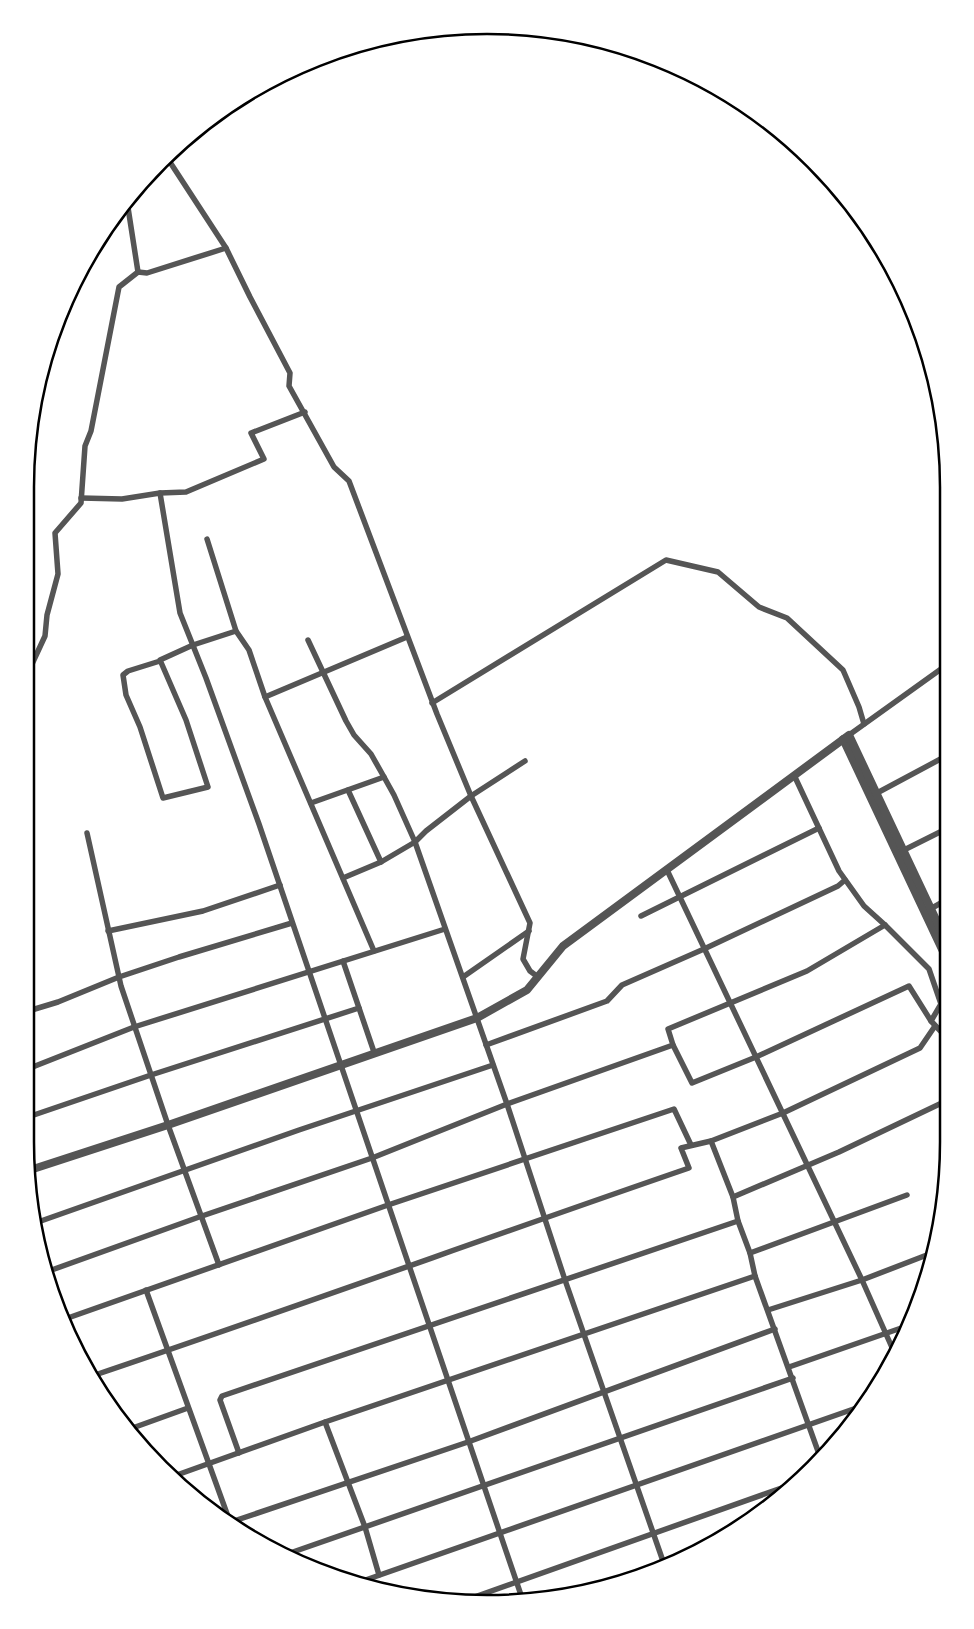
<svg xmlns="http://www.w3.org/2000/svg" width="974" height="1629" viewBox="0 0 974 1629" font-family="Helvetica,sans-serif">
  <rect width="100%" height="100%" fill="#fff"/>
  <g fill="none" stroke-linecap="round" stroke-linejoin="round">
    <!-- minor -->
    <g stroke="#555" stroke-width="5.5">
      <path d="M166,156L226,248L250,297L290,373L289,386L334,467L349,481L437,714L471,796L530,923L523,959L530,971L538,977"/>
      <path d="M138,272L147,273L226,248"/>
      <path d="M160,493L180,613L206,678L259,824L522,1598"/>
      <path d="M81,498L122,499L160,493L186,492L264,459L251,433L305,412"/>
      <path d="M207,539L236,631L249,650L265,697L374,951"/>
      <path d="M308,640L346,721L354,735L371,754L384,777L394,795L415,842L507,1104L565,1280L664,1564"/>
      <path d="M160,661L128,671L123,675L126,695L140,727L163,798L208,787L186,720L160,660L193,645L236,631"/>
      <path d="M26,677L45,636L47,615L58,574L55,533L81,503L85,446L91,431L119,287L138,272L127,201"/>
      <path d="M265,697L407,637"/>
      <path d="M432,703L666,560L718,572L759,607L787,618L843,670L859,707L864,724"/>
      <path d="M26,735V730"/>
      <path d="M849,735L948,664"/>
      <path d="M794,775L839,871L864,906L885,925L929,969L941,1004L931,1021L948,1039"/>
      <path d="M348,790L381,862"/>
      <path d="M877,793L948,755"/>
      <path d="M311,803L384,777"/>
      <path d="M87,833L121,986L168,1125L219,1265"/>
      <path d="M904,850L948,828"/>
      <path d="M667,870L862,1280L894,1352"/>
      <path d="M343,878L381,862L415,842L426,831L471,796L525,761"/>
      <path d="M25,893L29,892L31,884L25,818"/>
      <path d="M932,908L948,899"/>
      <path d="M641,916L819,828"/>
      <path d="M108,931L203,911L280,885"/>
      <path d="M343,961L374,1052"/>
      <path d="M463,977L529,931"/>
      <path d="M25,1012L58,1002L119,977L179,957L292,923"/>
      <path d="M486,1045L607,1001L622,985L704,949L838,886L845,880"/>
      <path d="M673,1045L692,1083L756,1057L909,986L931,1021"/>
      <path d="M25,1070L134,1027L445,929"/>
      <path d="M25,1118L151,1075L359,1008"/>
      <path d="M711,1141L733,1197L738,1221L750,1253L755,1276L819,1454"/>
      <path d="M733,1197L839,1152L948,1100"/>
      <path d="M38,1222L299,1130L493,1065"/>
      <path d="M750,1253L907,1195"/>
      <path d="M46,1272L202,1216L372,1158L507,1104L673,1045L668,1029L807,971L885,925"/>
      <path d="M146,1290L230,1522"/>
      <path d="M768,1310L862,1280L932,1253"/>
      <path d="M66,1318L70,1329"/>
      <path d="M65,1319L388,1205L674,1109L691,1145"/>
      <path d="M789,1367L907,1326"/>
      <path d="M95,1375C294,1308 491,1236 689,1168L681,1148L711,1141L783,1113L920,1048L935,1026"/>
      <path d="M325,1422L365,1527L379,1575"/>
      <path d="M127,1430L188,1408"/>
      <path d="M239,1453L220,1400L222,1396L738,1221"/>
      <path d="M174,1476L325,1422L755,1276"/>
      <path d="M231,1522L468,1442L775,1329"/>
      <path d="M290,1553L793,1378"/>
      <path d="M357,1583L865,1405"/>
      <path d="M466,1600L790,1485"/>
    </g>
    <!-- tertiary -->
    <g stroke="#555" stroke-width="8">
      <path d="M843,739L948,962"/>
      <path d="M30,1170L168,1125L477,1018L527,990L563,946L849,735L948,945"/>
    </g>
  </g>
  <!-- crop -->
  <path d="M0 0H974V1629H0ZM487 34H487A453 453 0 0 1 940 487V1142A453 453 0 0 1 487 1595H487A453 453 0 0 1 34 1142V487A453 453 0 0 1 487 34Z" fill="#fff" fill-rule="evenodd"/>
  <path fill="none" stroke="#000" stroke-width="2.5" d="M487 34H487A453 453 0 0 1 940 487V1142A453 453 0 0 1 487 1595H487A453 453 0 0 1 34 1142V487A453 453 0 0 1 487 34Z"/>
</svg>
